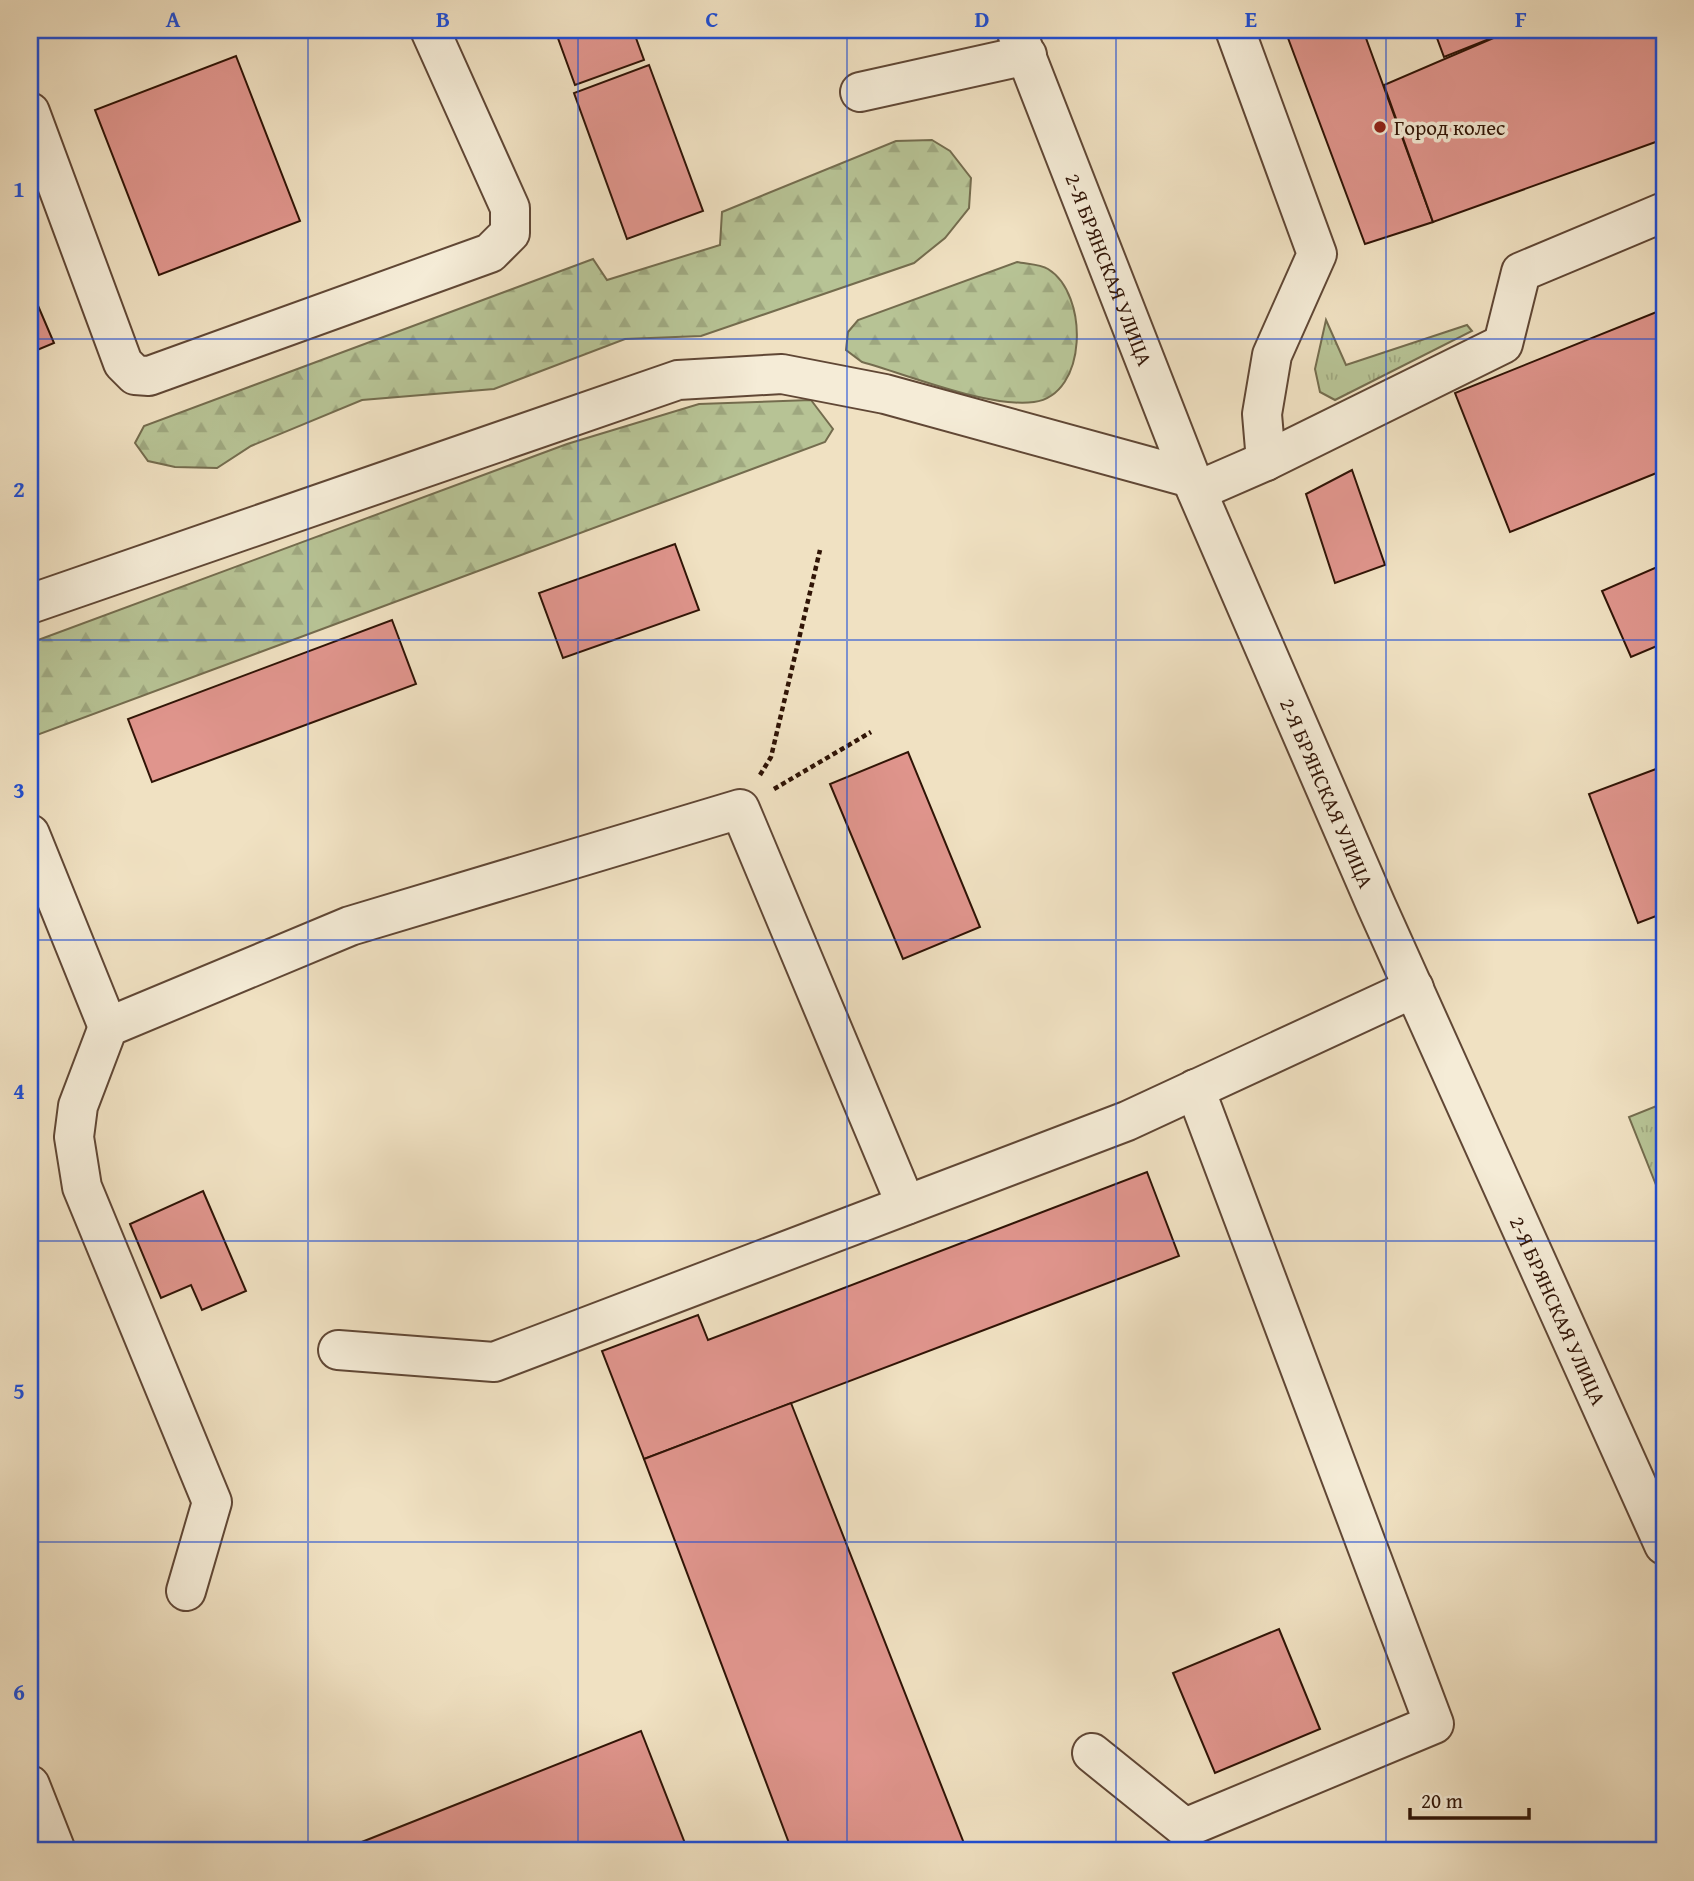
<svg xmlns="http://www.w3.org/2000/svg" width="1694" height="1881" viewBox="0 0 1694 1881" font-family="'Gentium Book Plus',serif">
  <defs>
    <pattern id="grass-tufts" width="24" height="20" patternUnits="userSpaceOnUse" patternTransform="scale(1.75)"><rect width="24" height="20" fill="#b7c395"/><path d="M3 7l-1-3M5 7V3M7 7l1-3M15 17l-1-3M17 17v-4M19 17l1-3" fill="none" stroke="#9ea77f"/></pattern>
    <pattern id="forest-firs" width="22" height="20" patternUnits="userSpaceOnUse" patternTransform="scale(1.75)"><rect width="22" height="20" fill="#b7c395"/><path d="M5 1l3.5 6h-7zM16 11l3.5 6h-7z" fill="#9ea77f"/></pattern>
  </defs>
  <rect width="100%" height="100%" fill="#f0e1c2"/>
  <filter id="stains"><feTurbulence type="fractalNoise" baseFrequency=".00286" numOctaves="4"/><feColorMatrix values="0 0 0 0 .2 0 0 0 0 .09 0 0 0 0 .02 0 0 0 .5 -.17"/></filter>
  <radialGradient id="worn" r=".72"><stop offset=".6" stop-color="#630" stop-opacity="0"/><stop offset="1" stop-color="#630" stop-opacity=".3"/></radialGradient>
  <!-- grass -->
  <g fill="url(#grass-tufts)" stroke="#746c4e" stroke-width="2">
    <path d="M1326,320L1346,365L1467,325L1472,331L1335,400L1320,392L1315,369Z"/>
    <path d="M1664,1103V1205L1629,1117Z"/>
  </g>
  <!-- forest -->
  <g fill="url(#forest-firs)" stroke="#746c4e" stroke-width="2">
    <path d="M932,140L950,151L971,178L969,208L945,238L914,263L701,336L625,339L494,389L362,400L251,446L217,468L175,467L148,461L135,443L144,426L593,259L607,280L720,245L722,212L896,141Z"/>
    <path d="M1017,262C1026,264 1040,264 1048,269C1089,294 1088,395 1034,402C988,408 909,375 862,362L846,350L848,332L858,320Z"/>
    <path d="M811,400L833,429L825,442L37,735L30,709V643L567,444L699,404Z"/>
  </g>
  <!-- building -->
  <g fill="#e0958d" stroke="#301406" stroke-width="2">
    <path d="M555,30H633L644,60L575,85Z"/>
    <path d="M1285,30H1363L1433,222L1365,244Z"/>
    <path d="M1434,30H1512L1444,57Z"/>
    <path d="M1512,30H1664V139L1433,222L1384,85Z"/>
    <path d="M236,56L300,221L159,275L95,110Z"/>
    <path d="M649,65L703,211L627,239L574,93Z"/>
    <path d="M30,287L54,343L30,353Z"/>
    <path d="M1664,309V470L1510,532L1455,393Z"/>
    <path d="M1352,470L1385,565L1335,583L1306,494Z"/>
    <path d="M675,544L699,610L563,658L539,593Z"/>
    <path d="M1664,564V643L1631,657L1602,591Z"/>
    <path d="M392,620L416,684L152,782L128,719Z"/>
    <path d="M908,752L980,927L903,959L830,784Z"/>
    <path d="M1664,766V913L1638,923L1589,794Z"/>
    <path d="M1147,1172L1179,1256L644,1459L602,1351L698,1315L708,1340Z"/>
    <path d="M203,1191L246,1291L202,1310L191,1285L161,1298L130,1224Z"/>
    <path d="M791,1403L967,1851H792L644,1459Z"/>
    <path d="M1279,1629L1320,1729L1215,1773L1173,1673Z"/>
    <path d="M641,1731L688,1851H339Z"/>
  </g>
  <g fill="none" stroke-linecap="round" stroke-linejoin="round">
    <!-- minor casing -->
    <g stroke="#604735" stroke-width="42">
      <g id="minor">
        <path id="s1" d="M1016,30L1191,478L1376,905L1664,1545"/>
        <path d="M1235,30L1317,254L1272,355L1262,414L1266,461"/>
        <path d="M860,92L1027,55"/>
        <path d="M30,112L123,363L135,375L149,376L490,253L510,233V208L430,30"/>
        <path d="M1197,491L1266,461L1503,344L1521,272L1664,212"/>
        <path d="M30,604L678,380L782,374L885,394L1191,478"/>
        <path d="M30,834L108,1027"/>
        <path d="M338,1350L494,1362L1127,1121L1414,988"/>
        <path d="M186,1591L212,1502L82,1187L74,1137L78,1106L108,1027L350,926L740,809L906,1205"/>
        <path d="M1092,1753L1185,1828L1434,1724L1195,1089"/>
        <path d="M30,1785L56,1851"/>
      </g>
    </g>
    <!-- path -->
    <g stroke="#301406" stroke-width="4.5" stroke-dasharray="5 3.5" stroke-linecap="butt">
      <path d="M760,775L771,757L820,550"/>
      <path d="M774,789L871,732"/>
    </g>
    <!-- minor -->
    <use href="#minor" stroke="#f5ecd7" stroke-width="38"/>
  </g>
  <!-- grid -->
  <path fill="none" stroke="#1d4ed8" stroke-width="2" stroke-opacity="0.55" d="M308,30V1851M578,30V1851M847,30V1851M1116,30V1851M1386,30V1851M30,339H1664M30,640H1664M30,940H1664M30,1241H1664M30,1542H1664"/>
  <!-- markers -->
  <circle fill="#8f2418" stroke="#f5ecd7" stroke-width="2.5" cx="1380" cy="127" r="7"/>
  <g text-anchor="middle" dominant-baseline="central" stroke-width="7" stroke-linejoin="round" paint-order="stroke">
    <!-- poi labels -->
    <g font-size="21" fill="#301406" stroke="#f5ecd7" text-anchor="start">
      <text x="1394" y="127">Город колес</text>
    </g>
    <!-- street labels -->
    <g font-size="21" fill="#301406" stroke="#f5ecd7">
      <text stroke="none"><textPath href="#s1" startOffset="257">2-Я БРЯНСКАЯ УЛИЦА</textPath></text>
      <text stroke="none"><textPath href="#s1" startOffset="824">2-Я БРЯНСКАЯ УЛИЦА</textPath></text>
      <text stroke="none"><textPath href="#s1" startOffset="1391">2-Я БРЯНСКАЯ УЛИЦА</textPath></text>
    </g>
  </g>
  <!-- margin -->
  <rect width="1694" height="1881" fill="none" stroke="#f0e1c2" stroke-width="77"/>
  <!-- scale -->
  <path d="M1410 1808v10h119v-10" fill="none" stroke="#301406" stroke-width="3.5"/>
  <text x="1421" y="1808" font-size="21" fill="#301406" stroke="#f5ecd7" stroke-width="5" paint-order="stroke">20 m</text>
  <rect x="38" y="38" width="1618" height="1804" fill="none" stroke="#1d4ed8" stroke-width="2.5"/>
  <g font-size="23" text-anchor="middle" font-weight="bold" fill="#1d4ed8">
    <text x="173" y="27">A</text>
    <text x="443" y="27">B</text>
    <text x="712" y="27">C</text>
    <text x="982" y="27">D</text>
    <text x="1251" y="27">E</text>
    <text x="1521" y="27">F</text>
    <text x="19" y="197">1</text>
    <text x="19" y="497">2</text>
    <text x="19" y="798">3</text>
    <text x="19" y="1099">4</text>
    <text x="19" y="1399">5</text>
    <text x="19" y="1700">6</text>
  </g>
  <rect width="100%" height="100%" filter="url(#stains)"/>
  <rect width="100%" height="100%" fill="url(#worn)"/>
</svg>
